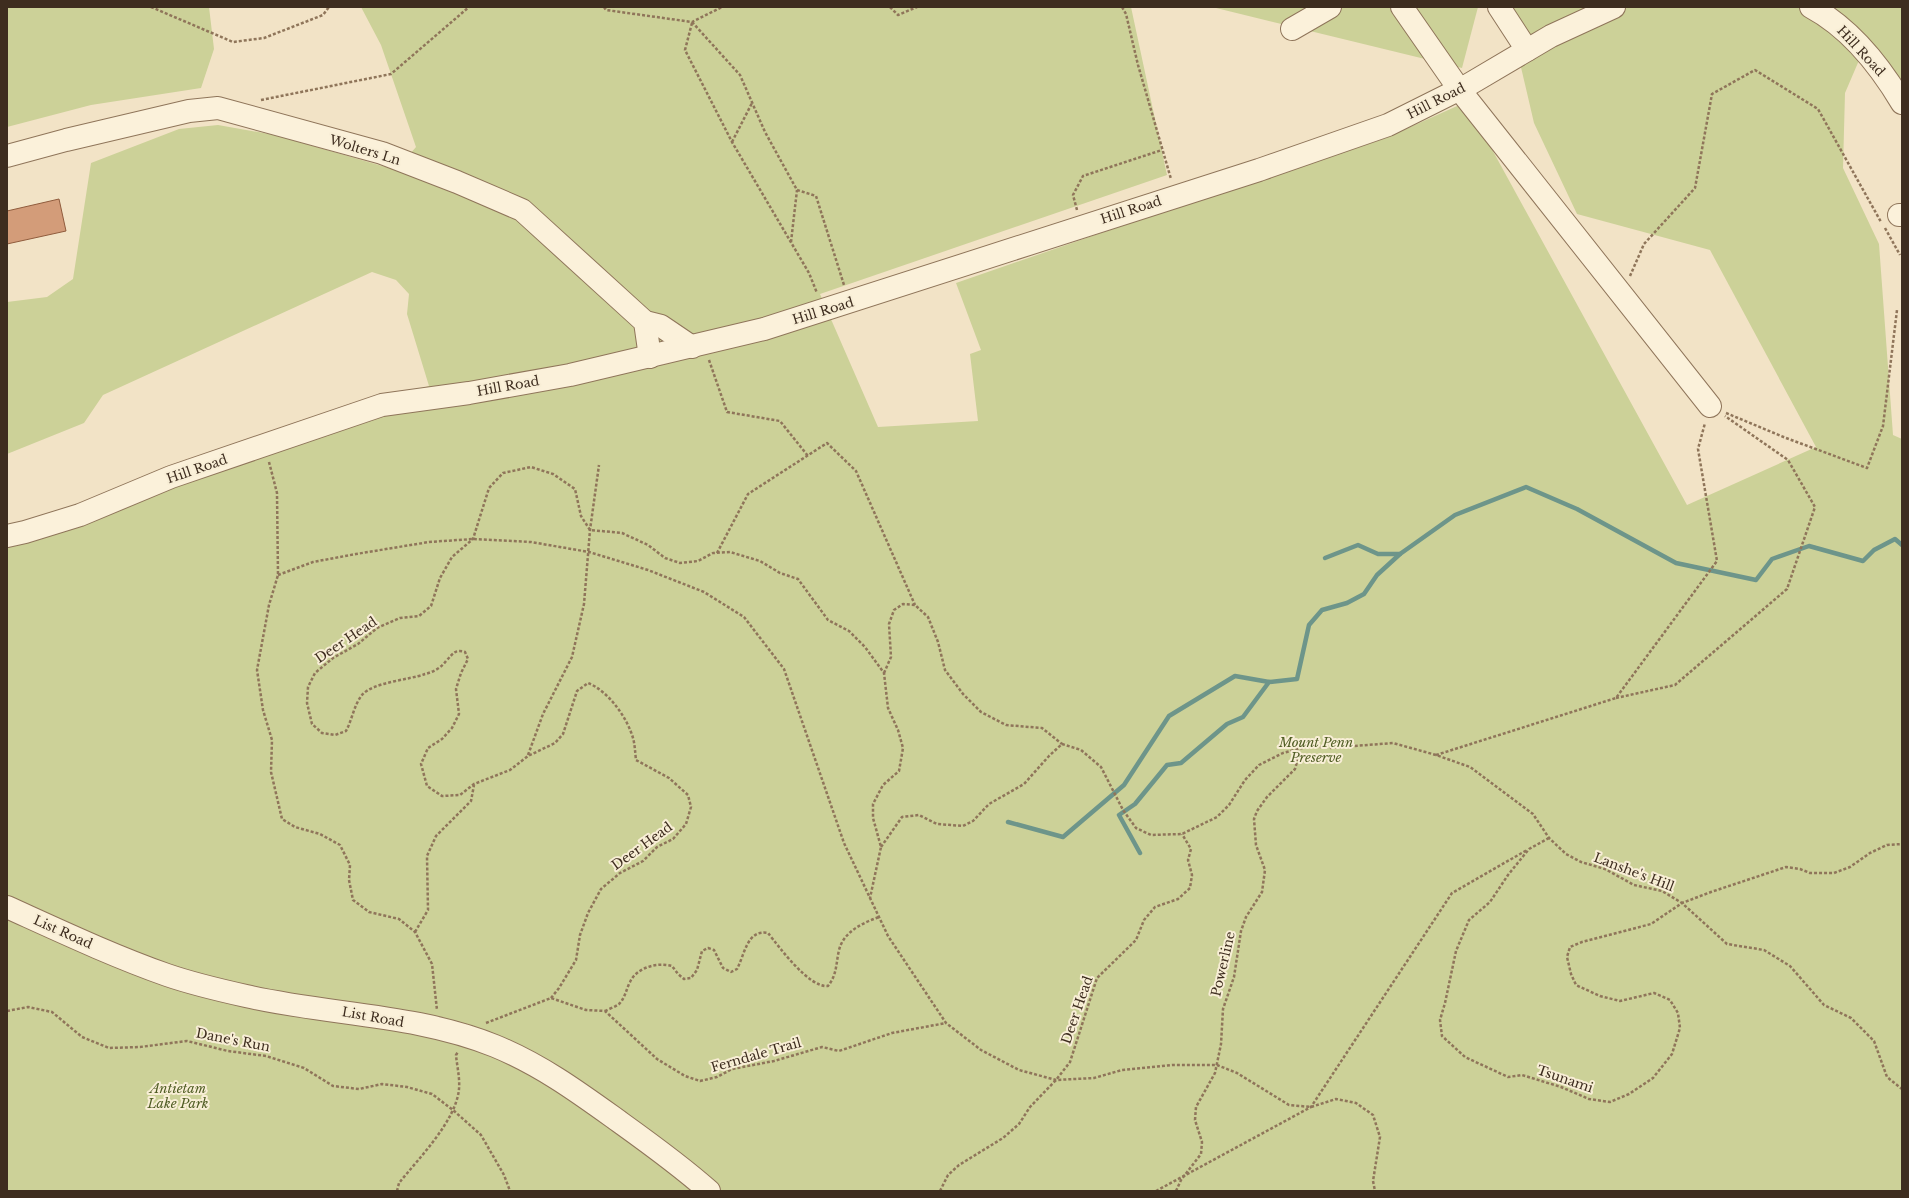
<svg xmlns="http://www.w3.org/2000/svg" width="1909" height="1198" viewBox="0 0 1909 1198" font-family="'Libre Baskerville',serif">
  <rect width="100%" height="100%" fill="#f2e3c6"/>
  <!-- green -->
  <g fill="#ccd198">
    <path d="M7,7H209L214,49L201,88L91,105L7,127Z"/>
    <path d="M361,7H1131L1167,175L820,294L878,427L978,421L970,354L981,350L956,283L1098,234L1386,138L1466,102L1687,505L1816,447L1710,250L1577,214L1534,123L1507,7H1902V88L1866,44L1845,93L1843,168L1879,244L1893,435L1902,439V1191H7V529L23,527L232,447L429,386L407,314L409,294L396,280L372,272L103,395L84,423L7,454V302L47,297L73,279L91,163L179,129L218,125L275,135L396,170L416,147L381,45Z"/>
    <path d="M1212,7H1478L1462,68Z"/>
  </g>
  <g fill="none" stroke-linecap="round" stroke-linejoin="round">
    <!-- stream -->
    <g stroke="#6d958a" stroke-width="4.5">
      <path d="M1325,558L1358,545L1378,554H1400"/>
      <path d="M1008,822L1063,837L1124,785L1169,716L1235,676L1269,682"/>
      <path d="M1140,853L1119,815L1135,804L1167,765L1181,763L1227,724L1243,717L1269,682L1297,679L1309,625L1322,610L1347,603L1364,594L1377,575L1400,554L1455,515L1526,487L1577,509L1676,563L1756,580L1772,559L1809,546L1863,561L1874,550L1895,539L1902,545"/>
    </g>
  </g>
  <!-- building -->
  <path fill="#d39c79" stroke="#905c3d" d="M59,199L66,231L7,244V211Z"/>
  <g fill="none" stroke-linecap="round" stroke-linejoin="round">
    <!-- minor casing -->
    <g stroke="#8f755a" stroke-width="24">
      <g id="minor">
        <path d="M1402,7L1459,89L1710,406"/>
        <path d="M1499,7L1527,50"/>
        <path d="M1811,7C1850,28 1880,66 1902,103"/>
        <path d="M1292,29L1330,7"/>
        <path d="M7,156L66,140L189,111L218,108L382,153L457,182L522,210L645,322L650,357"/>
        <path d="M1899,215H1902"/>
        <path d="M645,322L661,326L692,347"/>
        <path d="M7,536L25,532L80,515L171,477L382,405L469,393L570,375L764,329L1259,170L1388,125L1468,85L1551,36L1614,7"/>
        <path d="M7,907C60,931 113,956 167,975C193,984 219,990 246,996C328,1015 417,1014 495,1046C541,1065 578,1092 617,1120C649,1143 680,1165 709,1191"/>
      </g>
    </g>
    <!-- path -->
    <g stroke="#8f755a" stroke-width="2.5" stroke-dasharray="3 2" stroke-linecap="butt">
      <path d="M151,7L233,42L264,38L323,15L329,7"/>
      <path d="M604,7L606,10L692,22L722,7"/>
      <path d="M890,7L898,15L917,7"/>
      <path d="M1122,7L1126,14L1138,65L1171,179"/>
      <path d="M692,22L740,75L765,132L797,190L816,196L844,285"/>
      <path d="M692,23L685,50L732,142L809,273L817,293"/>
      <path d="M261,100L391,74L469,7"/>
      <path d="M732,142L752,103"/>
      <path d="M1077,210L1073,195L1083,176L1162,150"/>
      <path d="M1885,228L1900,255"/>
      <path d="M791,242L797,190"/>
      <path d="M1630,276L1644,244L1695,188L1712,94L1755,70L1818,109L1881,222"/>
      <path d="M709,360L727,412L780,421L808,456"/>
      <path d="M1726,413L1786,438L1867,468L1883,426L1897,310"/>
      <path d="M269,462L277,493L278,575L269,605L257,670L263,710L272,740L271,772L282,819L295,827L320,834L340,845L350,865L349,880L353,900L369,912L399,919L415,932L432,964L437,1010"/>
      <path d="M717,553L748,494L827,443L856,471L915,605"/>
      <path d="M278,575L313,562L356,554L429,542L473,539L531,542L589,552L648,570L704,592L744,617L784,669L844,843L888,936L946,1023L981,1050L1019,1070L1056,1080L1094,1078L1122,1070L1172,1065H1217L1237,1073L1289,1105L1311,1107L1336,1099L1356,1103L1373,1115L1380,1137L1373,1181L1375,1191"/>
      <path d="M884,673L891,657L889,624L894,610L903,604L915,605L928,617L938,642L945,670L963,694L981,712L1006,725L1042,728L1062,744"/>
      <path d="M1616,698L1675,685L1787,589L1815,507L1788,460L1725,416"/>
      <path d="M528,755L543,714L572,657L584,604L590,530L599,465"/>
      <path d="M1436,755L1616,698L1717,561L1698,449L1705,423"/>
      <path d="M1549,838L1529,849L1508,875L1490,902L1469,920L1456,951L1445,1003L1440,1020L1442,1036L1465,1057L1508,1077L1522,1075L1561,1087L1589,1099L1610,1102L1629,1094L1653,1078L1672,1054L1680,1028L1678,1013L1670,1000L1654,993L1620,1001L1600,996L1576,985L1571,974L1567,957L1570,947L1582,942L1651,924L1682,903L1711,892L1786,867L1800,869L1810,873H1834L1850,867L1870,853L1887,845L1902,844"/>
      <path d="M881,847L902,817L919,815L937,824L963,826L973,821L989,804L1024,784L1049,756L1062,744L1081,750L1101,767L1123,810L1136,828L1151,835L1182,834L1217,817L1229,805L1245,780L1259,765L1283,753L1310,746L1329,748L1393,743L1436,755L1470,767L1533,814L1549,838L1566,854L1581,862L1605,869L1634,885L1662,891L1682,903L1727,944L1764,950L1790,966L1824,1005L1851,1018L1874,1041L1887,1077L1902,1089"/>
      <path d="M415,932L428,910L427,856L436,836L471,801L474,785"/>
      <path d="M551,998L559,988L576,960L580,935L588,913L601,889L620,873L643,861L657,847L673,839L686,824L691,807L688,795L669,778L636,760C635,752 635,745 633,738C627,717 608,691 588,683L577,691L563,734L555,743L528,756L510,770L474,784L460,795L442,796L427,786L421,764L428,748L442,739L452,728L459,714L456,689L461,673L468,659L465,652C454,649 453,654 446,661C441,668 433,672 425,674C409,680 373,682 362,695C354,705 352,720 346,731L335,735L322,733L312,724L307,703L308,687L315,673L333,658L358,644L377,628L400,618L419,616L431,606L440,578L452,557L473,539L489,488L503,473L531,467L553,474L575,489L581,516L590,530L622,533L648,545L665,558L680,563L698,561L713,553L730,552L760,561L780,573L798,579L828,620L849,631L865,647L884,673L888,708L898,730L903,748L899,771L883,785L873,804V818L881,847L870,898"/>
      <path d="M7,1011L28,1007L52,1012L82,1037L109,1048L140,1047L187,1041L228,1051L266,1056L304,1068L333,1086L359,1089L382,1084L407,1087L432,1094L453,1110L481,1135L504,1175L510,1191"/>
      <path d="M605,1011C609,1009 615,1007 619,1004C625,998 626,990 630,982C637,967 658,962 672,966L678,974L684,979L691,978L697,970L702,951L708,948L714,950L723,968L731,972L737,969C745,954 747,929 768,933C780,948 809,988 828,986C837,975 836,963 839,950C844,931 863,923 879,917"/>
      <path d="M486,1023L551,998L586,1010L605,1011L657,1059L685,1076L700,1081L717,1077L732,1069L774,1061L822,1047L839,1051L892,1033L946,1023"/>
      <path d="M397,1191L399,1183C419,1158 456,1121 459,1089C460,1078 457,1066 456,1055L458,1052"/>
      <path d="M940,1191L948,1175L959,1165L1003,1138L1019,1124L1030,1107L1056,1080L1070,1062L1097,978L1136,940L1144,920L1155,907L1178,899L1190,888L1192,875L1188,860L1191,849L1182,834"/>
      <path d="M1156,1191L1311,1107L1452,893L1527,850"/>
      <path d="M1176,1191L1181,1180L1201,1154L1202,1142L1195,1120L1196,1107L1215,1073L1221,1044L1223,1009L1234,977L1241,931L1246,917L1262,892L1265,870L1256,845L1254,819L1257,811L1267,797L1295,769L1297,762L1296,750"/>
    </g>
    <!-- minor -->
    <use href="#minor" stroke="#fbf1da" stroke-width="22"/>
  </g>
  <g text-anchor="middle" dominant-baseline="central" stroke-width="4" stroke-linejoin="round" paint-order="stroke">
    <!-- street labels -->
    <g font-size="13" fill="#3e2d1f" stroke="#f8eed6">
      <text transform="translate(1861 51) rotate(47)">Hill Road</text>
      <text transform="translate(1436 101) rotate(-27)">Hill Road</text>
      <text transform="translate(365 150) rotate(17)">Wolters Ln</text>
      <text transform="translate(1131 210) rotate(-18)">Hill Road</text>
      <text transform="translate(823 311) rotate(-17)">Hill Road</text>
      <text transform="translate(508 386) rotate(-10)">Hill Road</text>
      <text transform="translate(197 469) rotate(-19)">Hill Road</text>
      <text transform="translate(346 640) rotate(-34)">Deer Head</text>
      <text transform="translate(642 846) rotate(-36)">Deer Head</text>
      <text transform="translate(1634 872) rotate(21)">Lanshe's Hill</text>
      <text transform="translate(63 932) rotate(24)">List Road</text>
      <text transform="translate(1223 964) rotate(-77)">Powerline</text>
      <text transform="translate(1077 1010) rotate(-71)">Deer Head</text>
      <text transform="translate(373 1017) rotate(10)">List Road</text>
      <text transform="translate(233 1040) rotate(11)">Dane's Run</text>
      <text transform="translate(756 1055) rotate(-16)">Ferndale Trail</text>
      <text transform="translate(1565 1079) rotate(19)">Tsunami</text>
    </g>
    <!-- park labels -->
    <g font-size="13" font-style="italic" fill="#4f5c23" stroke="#f8eed6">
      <text x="1316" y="742">Mount Penn<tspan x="1316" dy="15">Preserve</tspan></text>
      <text x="178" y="1088">Antietam<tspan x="178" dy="15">Lake Park</tspan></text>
    </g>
  </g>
  <!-- border -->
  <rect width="1909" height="1198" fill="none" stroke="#3e2d1f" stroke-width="16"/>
</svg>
